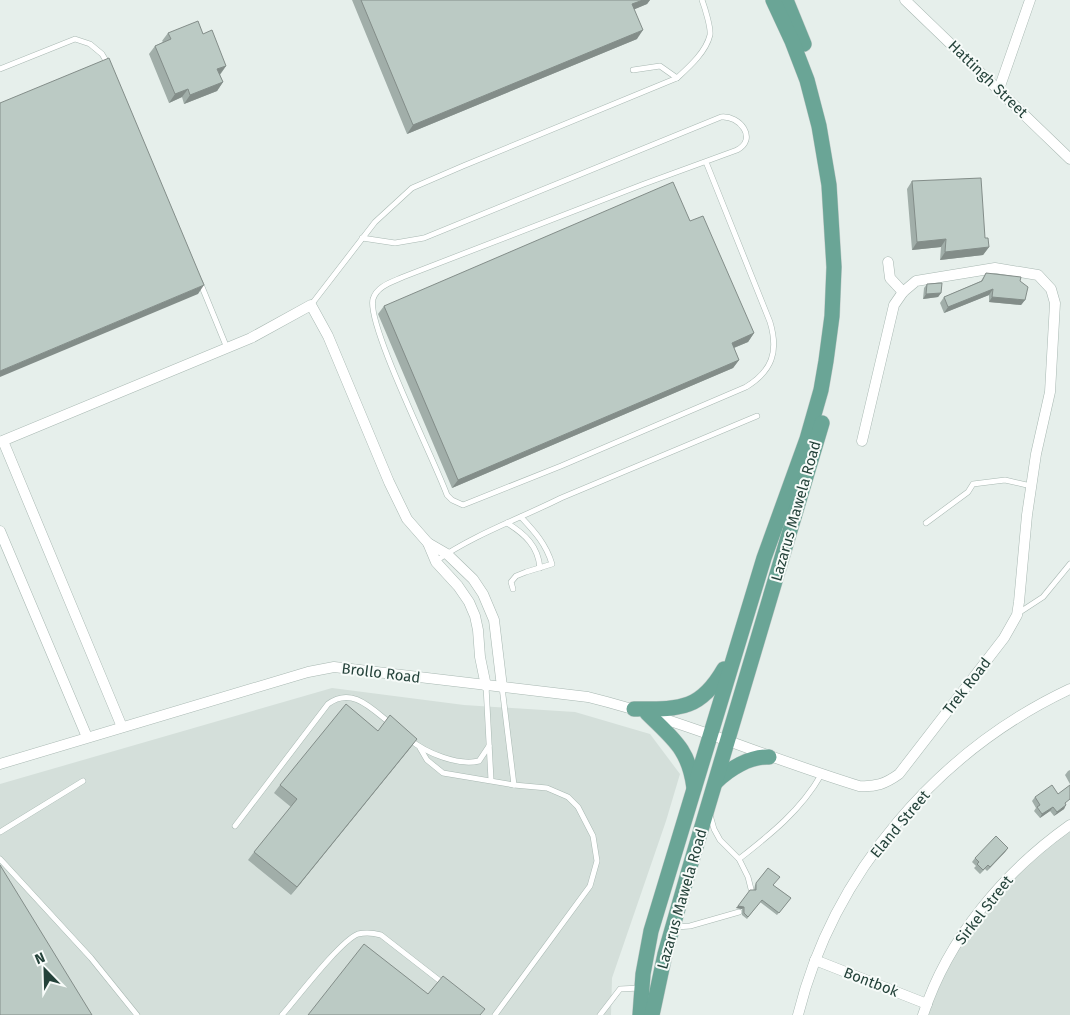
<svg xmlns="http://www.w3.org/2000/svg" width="1070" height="1015" viewBox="0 0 1070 1015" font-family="'Fira Sans',sans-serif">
  <rect width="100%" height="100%" fill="#e6efeb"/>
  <!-- built -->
  <g fill="#d4dfda">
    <path d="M332,688L464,705L575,712L650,734L680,774L666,821L612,978L611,1015H0V784Z"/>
    <path d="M1070,827V1015H924L957,944L995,892Z"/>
  </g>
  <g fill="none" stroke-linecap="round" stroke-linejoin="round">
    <!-- service casing -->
    <g stroke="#a8b8b2" stroke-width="6">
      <g id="service">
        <path d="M0,69L75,39L90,44L102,54L108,64"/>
        <path d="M633,70L660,66L677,78C689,67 706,52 710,35C711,28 705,8 702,0"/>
        <path d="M362,238L395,243L424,238L721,117C740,115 758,139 737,150L644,184L403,277C392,282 377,286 373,299C366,324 435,461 447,495L452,500L463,505L561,466L746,387C772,371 779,352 770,322L706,162"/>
        <path d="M200,282L227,348"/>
        <path d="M311,305L375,222L412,188L463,166L677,78"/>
        <path d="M507,523C525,534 538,546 540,568"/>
        <path d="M926,523L968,492L973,484L1005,480L1031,486"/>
        <path d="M436,561C475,534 519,519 561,498L757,416"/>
        <path d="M513,589L511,582L516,576L526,572L552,564C546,544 535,532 521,517"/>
        <path d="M1017,614L1043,597L1070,564"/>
        <path d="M486,686L491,780"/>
        <path d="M502,687L514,785"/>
        <path d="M409,739C426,753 458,766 479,761L489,746"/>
        <path d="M420,748L427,760L443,773L514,785L547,788L568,797L578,807L593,836L597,861L590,886L495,1015"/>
        <path d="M710,815L714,829L720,840L739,859L748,877L751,889"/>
        <path d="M235,826L328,704C352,686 372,709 391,724"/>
        <path d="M0,832L83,781"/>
        <path d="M0,859L91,958L137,1015"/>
        <path d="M739,859C771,834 801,810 821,775"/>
        <path d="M676,927L690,926L739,912"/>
        <path d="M282,1015C297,998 340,941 358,934C366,932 374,933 381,935L444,984"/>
        <path d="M600,1015L620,989L640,988"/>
      </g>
    </g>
    <!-- minor casing -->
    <g stroke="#a8b8b2" stroke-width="11">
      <g id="minor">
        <path d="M905,0L1070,159"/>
        <path d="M999,89L1030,0"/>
        <path d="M888,262L890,278L903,292"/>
        <path d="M3,441L122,727"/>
        <path d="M0,442L251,338L311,305L328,336L389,482L407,519L428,543L436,562L458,586L469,602L475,616L478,630L480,657L486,686"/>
        <path d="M0,531L87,737"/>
        <path d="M428,543L447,554L473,579L483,594L494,620L502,687"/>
        <path d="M0,764L308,672L334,667L588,697C681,720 768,758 859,786C876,787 885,784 899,774L1004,638L1017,615L1019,602L1027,515L1036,454L1050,392L1055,303L1051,289L1038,275L995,268L916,281L903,292L894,305L862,441"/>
        <path d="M815,960L927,1004"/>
        <path d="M798,1015C833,873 938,751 1070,689"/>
        <path d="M923,1015C948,938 1005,871 1070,825"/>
      </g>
    </g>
    <!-- primary casing -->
    <g stroke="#c2cac8" stroke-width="16">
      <g id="primary">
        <path d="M786,0L804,44"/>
        <path d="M634,709C679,709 700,711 724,669"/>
        <path d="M647,713C673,739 689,749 694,788"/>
        <path d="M716,782C729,769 750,756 769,757"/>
        <path d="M640,1015L643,974L651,931L764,558L807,439L821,390L826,361L832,316L834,267L829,185L819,126L807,80L792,41L773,0"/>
        <path d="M652,1015L665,954L689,870L822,423"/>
      </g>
    </g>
    <!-- service -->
    <use href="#service" stroke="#fff" stroke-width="5"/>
    <!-- minor -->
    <use href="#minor" stroke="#fff" stroke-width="10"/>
    <!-- primary -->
    <use href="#primary" stroke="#6aa596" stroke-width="15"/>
  </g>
  <!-- wall -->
  <g fill="#a1aea9">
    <path d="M352,0H650L647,4L634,9L637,39L407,134Z"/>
    <path d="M168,33L203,34L226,66L220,75L223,82L217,91L184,104L182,97L169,103L149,54L155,46L163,42L162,41Z"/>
    <path d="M912,181L985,238L989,247L983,255L940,260L941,247L912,250L907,189Z"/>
    <path d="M690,221L754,333L748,342L734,348L739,360L733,368L452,488L378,314L384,306Z"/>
    <path d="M986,273L1020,281L1025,300L1021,305L989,302V295L944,313L940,303L944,297L981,281Z"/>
    <path d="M927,284L941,293L938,297L923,299L924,288Z"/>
    <path d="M378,731L411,747L291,895L248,860L254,852L291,807L274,793L280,785Z"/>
    <path d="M1070,770V784L1065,775L1068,771Z"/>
    <path d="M1035,797L1066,804L1064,809L1054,816L1050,811L1040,818L1034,811L1036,808L1032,801Z"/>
    <path d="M1008,848L1005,852L987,871L985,869L980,874L974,868L976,866L972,862L975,858Z"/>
    <path d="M768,868L773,885L791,898L777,915L760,902L747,919L742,915V909L736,908L754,890L755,885Z"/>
  </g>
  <!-- shaded-wall -->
  <g fill="#838d89">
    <path d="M643,0H650L647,4L626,13L632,4Z"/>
    <path d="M643,30L637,39L407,134L413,125Z"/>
    <path d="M226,66L220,74L212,78L217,69Z"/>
    <path d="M223,82L217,91L184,104L190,95Z"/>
    <path d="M188,89L182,97L169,103L175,94Z"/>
    <path d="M946,239L941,247L912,250L917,242Z"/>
    <path d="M989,247L983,255L940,260L945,252Z"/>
    <path d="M204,285L198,294L0,377V371Z"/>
    <path d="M993,289L989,295L944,313L948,307Z"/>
    <path d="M941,293L938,297L923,299L926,294Z"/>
    <path d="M992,297L1025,300L1021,305L989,302Z"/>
    <path d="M754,333L748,342L726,351L732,343Z"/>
    <path d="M739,360L733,368L452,488L458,480Z"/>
    <path d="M417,739L411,747L291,895L297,887Z"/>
    <path d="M1066,805L1064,809L1054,816L1057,812Z"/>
    <path d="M1053,807L1050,811L1040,818L1042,814Z"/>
    <path d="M1008,848L1005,852L987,871L990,867Z"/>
    <path d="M738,906L744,907L742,909L736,908Z"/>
  </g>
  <!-- building -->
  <g fill="#bbcac4" stroke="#838d89">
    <path d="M361,0H643L632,4L643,30L413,125Z"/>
    <path d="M198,21L203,34L212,30L226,66L217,69L223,82L190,95L188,89L175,94L155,46L171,39L168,33Z"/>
    <path d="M109,58L204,285L0,371V103Z"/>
    <path d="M981,178L985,238H988L989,247L945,252L946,239L917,242L912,181Z"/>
    <path d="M673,182L690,221L703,216L754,333L732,343L739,360L458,480L384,306Z"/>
    <path d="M986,273L1021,277L1020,281L1028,287L1025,300L992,297L993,289L948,307L944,297L982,281Z"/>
    <path d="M942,283L941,293L926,294L927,284Z"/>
    <path d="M346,704L378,731L390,715L417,739L297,887L254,852L297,799L280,785Z"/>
    <path d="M1052,785L1058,794L1070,785V799L1065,803L1066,805L1057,812L1053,807L1042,814L1037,807L1040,805L1035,797Z"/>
    <path d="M996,836L1008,848L990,867L988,865L983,870L977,864L979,862L975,858Z"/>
    <path d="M0,865L92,1015H0Z"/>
    <path d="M768,868L780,877L773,885L791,898L779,913L762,900L748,917L744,913V907L738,906L750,890H756V883Z"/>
    <path d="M364,944L428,994L443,976L485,1009L480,1015H308Z"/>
  </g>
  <g text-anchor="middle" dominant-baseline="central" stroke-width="4" stroke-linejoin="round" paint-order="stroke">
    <!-- street labels -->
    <g font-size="15" fill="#24423a" stroke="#f7fbf9">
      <text transform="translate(988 79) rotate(44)">Hattingh Street</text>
      <text transform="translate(796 511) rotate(-74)">Lazarus Mawela Road</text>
      <text transform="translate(381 673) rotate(7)">Brollo Road</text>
      <text transform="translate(967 686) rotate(-52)">Trek Road</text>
      <text transform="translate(900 824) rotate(-50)">Eland Street</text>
      <text transform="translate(682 899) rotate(-74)">Lazarus Mawela Road</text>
      <text transform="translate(984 910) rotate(-52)">Sirkel Street</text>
      <text transform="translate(871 982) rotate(21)">Bontbok</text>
    </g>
  </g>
  <!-- north arrow -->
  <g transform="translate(45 970) rotate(337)" stroke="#f7fbf9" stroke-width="4" paint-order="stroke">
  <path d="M0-4L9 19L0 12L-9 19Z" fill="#24423a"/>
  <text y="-8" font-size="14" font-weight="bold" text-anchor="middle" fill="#24423a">N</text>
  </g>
</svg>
